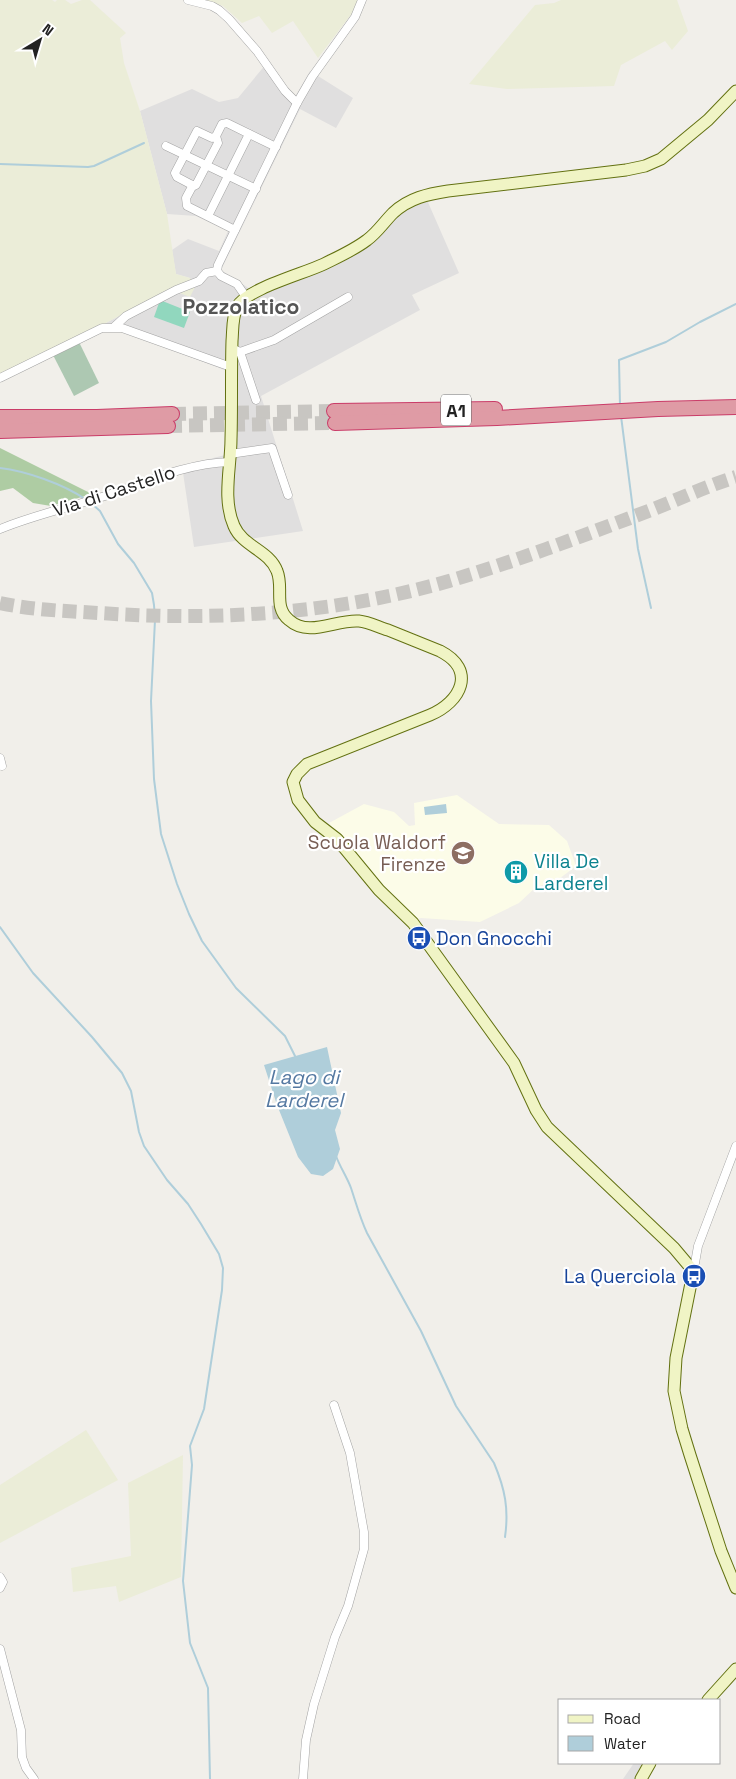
<svg xmlns="http://www.w3.org/2000/svg" width="736" height="1779" viewBox="0 0 736 1779" font-family="'Space Grotesk',sans-serif">
  <rect width="100%" height="100%" fill="#f1efea"/>
  <!-- residential -->
  <g fill="#e0dfdf">
    <path d="M266,64L292,102L310,71L353,98L336,128L300,109L221,270L250,289L318,272L408,205L427,200L459,273L412,295L420,310L261,396L303,531L194,547L182,466L225,455L227,371L104,324L190,278L176,274L172,250L188,239L219,251L228,231L196,216L167,214L140,111L192,89L219,102L238,98Z"/>
    <path d="M634,1763H644V1779H623Z"/>
  </g>
  <!-- education -->
  <path fill="#fcfce8" d="M457,795L499,824L549,825L567,841L576,866L555,882L536,887L519,903L480,922L421,918L413,920L390,899L329,823L364,804L394,812L409,826L415,825L414,803Z"/>
  <!-- farmland -->
  <g fill="#ebedd8">
    <path d="M0,0H52L55,2L57,0H65L71,4L82,0H90L126,33L120,38L124,63L140,111L167,214L176,274L190,278L196,285L190,297L169,289L104,324L0,375Z"/>
    <path d="M206,0H358L353,12L318,58L293,21L272,33L259,16L242,23L223,6Z"/>
    <path d="M561,0H677L688,31L672,50L665,41L621,65L614,86L507,89L469,84L535,5L554,3Z"/>
    <path d="M86,1430L118,1480L0,1543V1485Z"/>
    <path d="M183,1455L181,1577L119,1602L116,1586L73,1592L71,1568L131,1556L128,1483Z"/>
  </g>
  <!-- forest -->
  <path fill="#aecca3" d="M0,448L92,494L51,506L33,503L13,488L0,491Z"/>
  <!-- cemetery -->
  <path fill="#adc8b2" d="M79,342L99,383L74,396L53,355Z"/>
  <!-- pitch -->
  <path fill="#91d7be" d="M160,300L190,312L184,328L154,317Z"/>
  <!-- water -->
  <g fill="#afceda">
    <path d="M446,804L447,813L425,815L424,807Z"/>
    <path d="M327,1047L341,1113L335,1130L340,1149L333,1169L323,1176L311,1174L298,1157L277,1105L264,1065Z"/>
  </g>
  <g fill="none" stroke-linecap="round" stroke-linejoin="round">
    <!-- stream -->
    <g stroke="#afceda" stroke-width="2">
      <path d="M0,164L88,167L94,166L144,143"/>
      <path d="M620,406L619,360L666,342L700,322L736,304"/>
      <path d="M621,416L638,549L651,608"/>
      <path d="M0,468C26,471 63,484 85,499"/>
      <path d="M91,503L100,511L118,544L134,563L152,593L154,605L155,620L151,701L154,779L161,834L177,884L189,914L202,941L236,988L285,1036L295,1056"/>
      <path d="M0,927L33,973L92,1037L122,1073L131,1091L139,1132L144,1146L167,1180L188,1204L201,1224L219,1254L223,1268L222,1290L204,1409L190,1446L192,1465L183,1581L190,1643L208,1688L210,1779"/>
      <path d="M336,1156C340,1167 347,1177 351,1188C356,1203 360,1218 367,1233L421,1331L456,1406L494,1463C505,1489 509,1509 505,1537"/>
    </g>
    <!-- highway-tunnel -->
    <g stroke="#c8c6c2" stroke-width="14" stroke-dasharray="14 7" stroke-linecap="butt">
      <path d="M172,414L334,411"/>
      <path d="M168,426L335,423"/>
      <path d="M0,603C32,610 66,611 99,613C217,621 335,614 449,581C517,561 585,535 651,510C679,499 707,486 736,477"/>
    </g>
    <!-- street casing -->
    <g stroke="#a3a3a3" stroke-width="9">
      <g id="street">
        <path d="M188,0L212,6L219,10L229,19L257,51L285,91L297,103"/>
        <path d="M216,136L218,143L196,185L194,186L177,177L175,173L197,131L212,138L216,136L222,124L227,123L276,147"/>
        <path d="M166,146L256,189"/>
        <path d="M193,185L186,198L187,206L235,230"/>
        <path d="M208,216L249,134"/>
        <path d="M217,271L218,265L297,103L312,77L355,17L362,0"/>
        <path d="M217,271L221,276L237,284L246,297"/>
        <path d="M115,326L126,316L176,290L199,281L206,273L217,271"/>
        <path d="M236,350L240,352L256,400"/>
        <path d="M240,352L274,340L348,297"/>
        <path d="M0,378L102,328H122L231,367"/>
        <path d="M230,454L272,448L288,495"/>
        <path d="M0,529C34,515 70,507 105,496C146,482 187,463 230,462"/>
        <path d="M0,758L2,766"/>
        <path d="M690,1267L695,1263L698,1246L736,1146"/>
        <path d="M0,1577L3,1582L0,1588"/>
        <path d="M0,1649L21,1730L22,1757L26,1768L34,1779"/>
        <path d="M303,1779L306,1740L314,1704L335,1637L348,1606L364,1549V1532L350,1453L334,1405"/>
      </g>
    </g>
    <!-- secondary casing -->
    <g stroke="#637111" stroke-width="13">
      <g id="secondary">
        <path d="M736,91L708,120L661,159L645,166L626,170L448,191C428,194 409,198 393,213C384,222 377,233 367,240C354,250 338,257 324,264C303,274 246,289 237,307C232,317 233,330 232,341C231,374 232,406 231,439C231,467 222,499 234,526C243,547 269,550 277,571C284,588 273,607 289,620C309,638 336,619 359,621C369,622 378,627 388,630C405,637 423,644 440,651C477,670 461,702 430,715L307,764L297,774L293,782L298,800L315,822L337,839L379,890L413,923L514,1063L536,1110L547,1127L674,1248L690,1267L692,1278L676,1358L674,1391L682,1429L690,1455L721,1551L736,1588"/>
        <path d="M708,1700L736,1669"/>
        <path d="M641,1779L650,1763"/>
      </g>
    </g>
    <!-- highway casing -->
    <g stroke="#ca3c68" stroke-width="16">
      <g id="highway">
        <path d="M334,411L495,409"/>
        <path d="M0,417H97L172,414"/>
        <path d="M335,423L497,418L658,409L736,407"/>
        <path d="M0,431L168,426"/>
      </g>
    </g>
    <!-- street -->
    <use href="#street" stroke="#fff" stroke-width="8"/>
    <!-- secondary -->
    <use href="#secondary" stroke="#f0f4c5" stroke-width="11"/>
    <!-- highway -->
    <use href="#highway" stroke="#df9ba5" stroke-width="14"/>
  </g>
  <!-- icons -->
  <defs>
    <g id="school-disc" transform="scale(1.25)"><circle r="9.5" fill="#8d6e63" stroke="#fff"/><path d="M0-5L7-2L0 1L-7-2ZM-4 1L0 2.5L4 1V4Q0 6-4 4Z" fill="#fff"/></g>
    <g id="building-disc" transform="scale(1.25)"><circle r="9.5" fill="#0f9aa8" stroke="#fff"/><path d="M-4-6H4V6H1V3H-1V6H-4ZM-2.5-4.3h1.7v1.8h-1.7ZM.8-4.3h1.7v1.8H.8ZM-2.5-1h1.7V.8h-1.7ZM.8-1h1.7V.8H.8Z" fill="#fff"/></g>
    <g id="bus-disc" transform="scale(1.25)"><circle r="9.5" fill="#1a4fb4" stroke="#fff"/><path d="M-5-6H5V4H4V6H2V4H-2V6H-4V4H-5ZM-3.5-4V0h7V-4ZM-3.5 1.2v1.5H-2V1.2ZM2 1.2v1.5H3.5V1.2Z" fill="#fff"/></g>
  </defs>
  <g fill-rule="evenodd">
    <use href="#school-disc" x="463" y="853"/>
    <use href="#building-disc" x="516" y="872"/>
    <use href="#bus-disc" x="419" y="938"/>
    <use href="#bus-disc" x="694" y="1276"/>
  </g>
  <g text-anchor="middle" dominant-baseline="central" stroke-width="4.5" stroke-linejoin="round" paint-order="stroke">
    <!-- shield labels -->
    <rect fill="#fff" stroke="#646464" stroke-width="1" x="441" y="394.5" width="30" height="31" rx="4"/>
    <g font-size="18" font-weight="bold" fill="#222">
      <text x="456" y="410">A1</text>
    </g>
    <!-- street labels -->
    <g font-size="19" fill="#222" stroke="#fff">
      <text transform="translate(114 491) rotate(-18)">Via di Castello</text>
    </g>
    <!-- education labels -->
    <g font-size="19" fill="#785e54" stroke="#fff" text-anchor="end">
      <text x="446" y="842">Scuola Waldorf<tspan x="446" dy="22">Firenze</tspan></text>
    </g>
    <!-- culture labels -->
    <g font-size="19" fill="#0d838f" stroke="#fff" text-anchor="start">
      <text x="534" y="861">Villa De<tspan x="534" dy="22">Larderel</tspan></text>
    </g>
    <!-- transit labels -->
    <g font-size="19" fill="#164399" stroke="#fff" text-anchor="start">
      <text x="436" y="938">Don Gnocchi</text>
      <text x="676" y="1276" text-anchor="end">La Querciola</text>
    </g>
    <!-- water labels -->
    <g font-size="20" font-style="italic" fill="#5478a1" stroke="#fff">
      <text x="304" y="1077">Lago di<tspan x="304" dy="23">Larderel</tspan></text>
    </g>
    <!-- quarter labels -->
    <g font-size="21" font-weight="bold" fill="#555" stroke="#fff">
      <text x="241" y="306">Pozzolatico</text>
    </g>
  </g>
  <!-- legend -->
  <rect x="558" y="1699" width="162" height="65" fill="#ffffff" stroke="#a7a7a7"/>
  <rect x="568" y="1715" width="25" height="8" fill="#f0f4c5" stroke="#a7a7a7"/>
  <text x="604" y="1724" font-size="15" fill="#222222">Road</text>
  <rect x="568" y="1736" width="25" height="15" fill="#afceda" stroke="#a7a7a7"/>
  <text x="604" y="1749" font-size="15" fill="#222222">Water</text>
  <!-- north arrow -->
  <g transform="translate(40 40) rotate(38)" stroke="#ffffff" stroke-width="4" paint-order="stroke">
  <path d="M0-4L9 19L0 12L-9 19Z" fill="#222222"/>
  <text y="-8" font-size="14" font-weight="bold" text-anchor="middle" fill="#222222">N</text>
  </g>
</svg>
